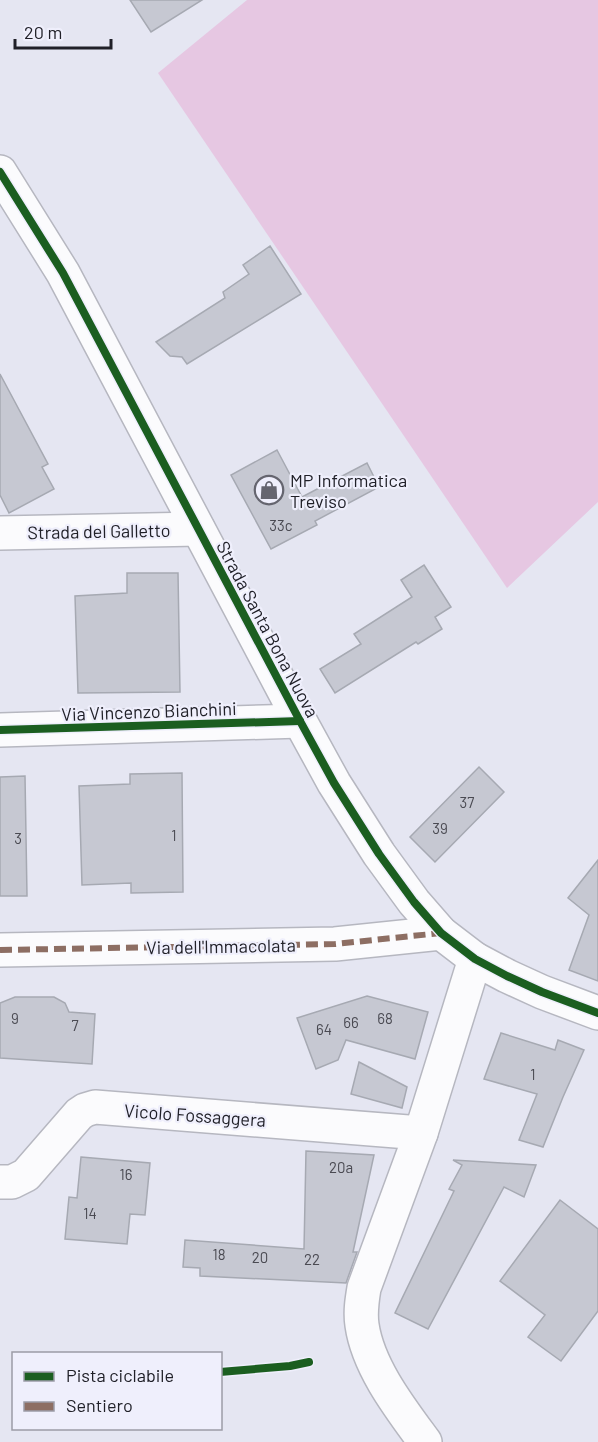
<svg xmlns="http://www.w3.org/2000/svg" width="598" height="1442" viewBox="0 0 598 1442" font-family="Barlow,sans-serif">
  <rect width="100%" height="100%" fill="#e5e6f2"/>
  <!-- green -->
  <path fill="#e6c7e2" d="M247,0H598V502L507,588L158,73Z"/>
  <!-- building -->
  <g fill="#c6c8d2" stroke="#a6a9b2" stroke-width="1.5">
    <path d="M130,0H202L151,32Z"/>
    <path d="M270,246L301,294L187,364L182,357L170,356L156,342L225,298L223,292L249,274L243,265Z"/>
    <path d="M0,374L48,464L42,467L54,489L9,513L0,495Z"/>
    <path d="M277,450L302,497L367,463L379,487L315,521L317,525L271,549L231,475Z"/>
    <path d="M424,565L451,607L435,617L442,629L418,644L416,642L335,693L320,669L361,644L354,634L412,597L401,580Z"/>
    <path d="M127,573H178L180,692L78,693L75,596L127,593Z"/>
    <path d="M479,767L504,792L435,862L410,837Z"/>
    <path d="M182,773L183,892L131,893V883L82,885L79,786L130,784V774Z"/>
    <path d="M25,776L27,896H0V777Z"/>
    <path d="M598,860V981L569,970L589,915L568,898Z"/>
    <path d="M367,996L428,1012L415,1059L346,1040L338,1060L316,1069L297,1018Z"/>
    <path d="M15,997H54L65,1003L69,1012L95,1014L92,1064L0,1058V1003Z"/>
    <path d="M501,1033L555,1050L558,1040L584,1050L563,1097L543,1147L519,1140L537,1094L484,1079Z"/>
    <path d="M359,1062L407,1087L402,1108L351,1094Z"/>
    <path d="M306,1151L374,1155L353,1252H357L346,1283L200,1276V1268L183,1267L185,1240L304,1249Z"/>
    <path d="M81,1157L150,1163L145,1215L130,1214L127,1244L65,1239L69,1197L77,1198Z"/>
    <path d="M453,1160L536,1165L524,1197L504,1187L428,1329L395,1313L454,1191L449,1189L462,1165Z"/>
    <path d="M560,1200L598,1229V1311L561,1361L528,1337L545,1315L500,1281Z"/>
  </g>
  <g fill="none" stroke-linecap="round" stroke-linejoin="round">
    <!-- minor casing -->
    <g stroke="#b6b7c0" stroke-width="36">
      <g id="minor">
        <path d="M0,172L63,273L300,721L334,783L379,854L414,902L441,933L475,959L507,976L542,992L598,1013"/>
        <path d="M0,533L198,529"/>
        <path d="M0,730L300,721"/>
        <path d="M0,950L335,944L441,933"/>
        <path d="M0,1182H12L26,1175L79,1114L85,1110L95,1107L421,1133"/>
        <path d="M425,1442C400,1408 368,1367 362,1325C360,1312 362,1300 364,1288L421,1133L475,959"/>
      </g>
    </g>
    <!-- minor -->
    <use href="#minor" stroke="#fbfbfd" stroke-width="33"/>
    <!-- quiet -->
    <path stroke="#8d6e63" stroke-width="6" stroke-dasharray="12 6" stroke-linecap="butt" d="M0,950L335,944L441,933"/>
    <!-- cycleway casing -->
    <g stroke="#efeffc" stroke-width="11">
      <g id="cycleway">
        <path d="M0,172L63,273L300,721L334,783L379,854L414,902L441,933L475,959L507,976L542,992L598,1013"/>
        <path d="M0,730L300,721"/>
        <path d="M220,1372L290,1366L309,1362"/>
      </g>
    </g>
    <!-- cycleway -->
    <use href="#cycleway" stroke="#1b5e20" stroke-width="8"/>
  </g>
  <!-- icons -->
  <defs>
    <g id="shop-ring" transform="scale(1.5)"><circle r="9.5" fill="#efeffc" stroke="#65656f" stroke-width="1.5"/><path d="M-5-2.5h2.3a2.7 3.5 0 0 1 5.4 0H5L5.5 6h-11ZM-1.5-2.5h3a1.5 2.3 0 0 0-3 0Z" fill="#65656f"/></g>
  </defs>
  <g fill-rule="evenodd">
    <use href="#shop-ring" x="269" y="490"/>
  </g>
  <g text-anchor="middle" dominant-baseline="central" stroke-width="4.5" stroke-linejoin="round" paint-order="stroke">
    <!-- number labels -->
    <g font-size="15" fill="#4a4a52">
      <text x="281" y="525">33c</text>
      <text x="467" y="802">37</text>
      <text x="440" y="828">39</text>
      <text x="174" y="835">1</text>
      <text x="18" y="838">3</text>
      <text x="15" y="1018">9</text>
      <text x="385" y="1018">68</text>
      <text x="351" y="1022">66</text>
      <text x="75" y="1025">7</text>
      <text x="324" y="1029">64</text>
      <text x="533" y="1074">1</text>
      <text x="341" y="1167">20a</text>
      <text x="126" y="1174">16</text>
      <text x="90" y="1213">14</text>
      <text x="219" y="1254">18</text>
      <text x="260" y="1257">20</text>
      <text x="312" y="1259">22</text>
    </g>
    <!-- poi labels -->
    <g font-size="18" fill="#202028" stroke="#efeffc" text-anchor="start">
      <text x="290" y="480">MP Informatica<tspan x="290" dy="21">Treviso</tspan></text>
    </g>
    <!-- street labels -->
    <g font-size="18" fill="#202028" stroke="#efeffc">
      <text transform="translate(99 531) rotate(-1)">Strada del Galletto</text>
      <text transform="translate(268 629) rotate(62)">Strada Santa Bona Nuova</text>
      <text transform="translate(149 711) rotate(-2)">Via Vincenzo Bianchini</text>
      <text transform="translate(221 946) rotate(-1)">Via dell'Immacolata</text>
      <text transform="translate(195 1115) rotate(4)">Vicolo Fossaggera</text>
    </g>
  </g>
  <!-- legend -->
  <rect x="12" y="1352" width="210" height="78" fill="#efeffc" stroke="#9c9ca7" stroke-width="1.5"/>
  <rect x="24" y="1372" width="30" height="9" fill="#1b5e20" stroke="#9c9ca7" stroke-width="1.5"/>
  <text x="66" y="1382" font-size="18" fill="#202028">Pista ciclabile</text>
  <rect x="24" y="1402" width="30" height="9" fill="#8d6e63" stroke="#9c9ca7" stroke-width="1.5"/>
  <text x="66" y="1412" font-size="18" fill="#202028">Sentiero</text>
  <!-- scale -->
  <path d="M15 39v9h96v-9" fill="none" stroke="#202028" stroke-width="3"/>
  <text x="24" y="39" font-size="18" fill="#202028" stroke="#efeffc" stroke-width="4.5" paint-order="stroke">20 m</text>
</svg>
